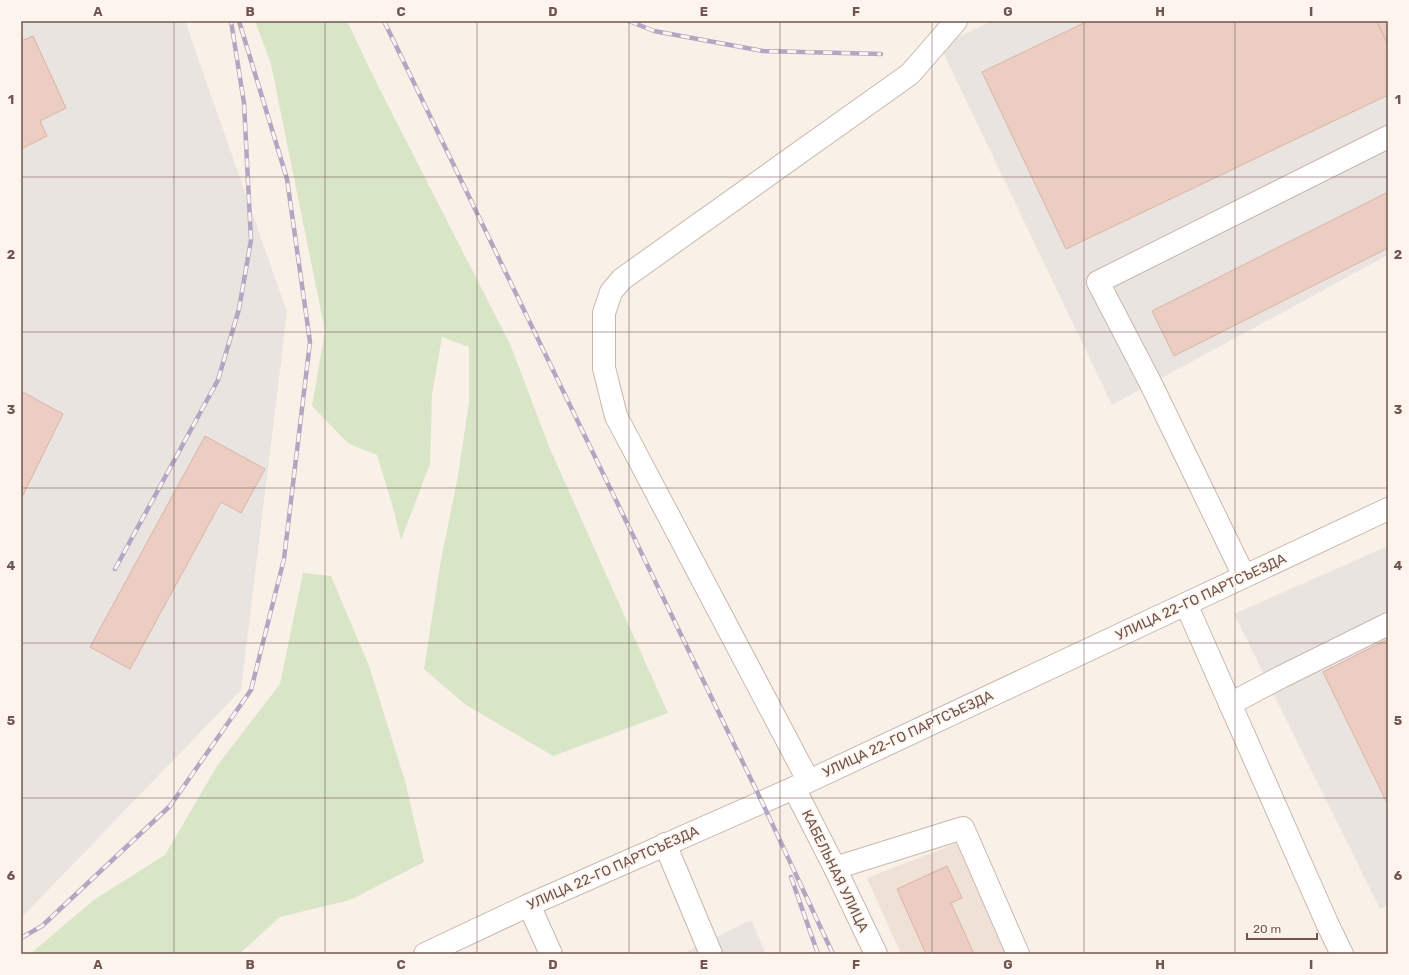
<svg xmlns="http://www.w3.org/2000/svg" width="1409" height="975" viewBox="0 0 1409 975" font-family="Rubik,sans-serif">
  <rect width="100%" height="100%" fill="#f9f0e7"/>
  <!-- residential -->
  <path fill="#f0e1d7" d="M957,843L1006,954H901L867,878Z"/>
  <!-- industrial -->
  <g fill="#eae4e0">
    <path d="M21,21H185L287,312L241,690L21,918Z"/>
    <path d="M991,21H1388V255L1112,405L940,46Z"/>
    <path d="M1388,546V905L1380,909L1234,614Z"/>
    <path d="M751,920L766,954H682Z"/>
  </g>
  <!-- green -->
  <g fill="#d8e5c7">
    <path d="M255,21H347L376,82L510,344L550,449L668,713L553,756L466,705L424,669L441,560L457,481L469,403V347L442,337L432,394L430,464L401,540L392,504L377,455L349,444L312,406L325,331L271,64Z"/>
    <path d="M303,573L331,576L369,666L405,781L424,862L350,900L280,917L239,954H30L95,899L165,855L217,766L280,684Z"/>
  </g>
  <!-- building -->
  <g fill="#ebcdc2" stroke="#dcb2a5">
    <path d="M1088,21H1377L1388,45V95L1066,249L982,72Z"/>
    <path d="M1377,21H1388V45Z"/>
    <path d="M33,36L66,108L40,121L47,136L21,149V41Z"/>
    <path d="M1388,192V248L1174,356L1152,311Z"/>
    <path d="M21,391L63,414L21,499Z"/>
    <path d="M205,436L265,469L241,513L221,502L130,669L90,647Z"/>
    <path d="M1388,639V805L1323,672Z"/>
    <path d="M947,866L962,898L951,903L974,954H926L897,889Z"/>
  </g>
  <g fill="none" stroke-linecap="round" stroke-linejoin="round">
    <!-- minor casing -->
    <g stroke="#cab7af" stroke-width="24">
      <g id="minor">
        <path d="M1244,576L1151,384L1098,282L1388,137"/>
        <path d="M1186,604L1327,923L1342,954"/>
        <path d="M1230,704L1281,677L1388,624"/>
        <path d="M808,780L616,416L604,368V313L611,292L622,279L910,74L956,21"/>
        <path d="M794,788L835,868L876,954"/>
        <path d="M665,844L711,954"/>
        <path d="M835,868L963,828L1018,954"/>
        <path d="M529,905L551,954"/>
        <path d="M425,954L529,905L794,788L1388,509"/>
      </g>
    </g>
    <!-- minor -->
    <use href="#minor" stroke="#fff" stroke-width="22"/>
    <!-- rail casing -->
    <g stroke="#b2a7c2" stroke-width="4.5">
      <g id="rail">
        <path d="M384,21L762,802L833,954"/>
        <path d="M629,21L654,31L763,51L881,54"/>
        <path d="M115,569L218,380L239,309L251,240L244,103L231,21"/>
        <path d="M791,877L818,954"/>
        <path d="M21,938L42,926L170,806L251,690L284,559L310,342L287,179L239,21"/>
      </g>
    </g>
    <!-- rail -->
    <use href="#rail" stroke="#fdf4ed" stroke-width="3" stroke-dasharray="9" stroke-linecap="butt"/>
  </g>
  <!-- grid -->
  <path fill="none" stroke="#70564f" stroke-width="1" stroke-opacity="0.55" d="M174,21V954M325,21V954M477,21V954M629,21V954M780,21V954M932,21V954M1084,21V954M1235,21V954M21,177H1388M21,332H1388M21,488H1388M21,643H1388M21,798H1388"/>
  <g text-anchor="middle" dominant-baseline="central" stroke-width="3.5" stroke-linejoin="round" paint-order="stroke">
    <!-- street labels -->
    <g font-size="14" fill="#70564f" stroke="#fdf4ed">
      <text transform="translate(1201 597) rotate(-25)">УЛИЦА 22-ГО ПАРТСЪЕЗДА</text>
      <text transform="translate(908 734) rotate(-25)">УЛИЦА 22-ГО ПАРТСЪЕЗДА</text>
      <text transform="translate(613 868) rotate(-24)">УЛИЦА 22-ГО ПАРТСЪЕЗДА</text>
      <text transform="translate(835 871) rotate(64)">КАБЕЛЬНАЯ УЛИЦА</text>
    </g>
  </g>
  <!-- border -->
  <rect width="1409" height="975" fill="none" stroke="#fdf4ed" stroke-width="44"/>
  <!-- scale -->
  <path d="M1247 933v6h70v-6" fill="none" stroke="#70564f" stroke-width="2"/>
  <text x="1253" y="933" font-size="12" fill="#70564f" stroke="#fdf4ed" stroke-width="3" paint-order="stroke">20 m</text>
  <rect x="22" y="22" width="1365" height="931" fill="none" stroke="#70564f" stroke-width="1.5"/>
  <g font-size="13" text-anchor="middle" font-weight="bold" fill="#70564f">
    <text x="98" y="16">A</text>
    <text x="250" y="16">B</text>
    <text x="401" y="16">C</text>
    <text x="553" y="16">D</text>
    <text x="704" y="16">E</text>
    <text x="856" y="16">F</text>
    <text x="1008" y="16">G</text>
    <text x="1160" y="16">H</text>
    <text x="1311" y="16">I</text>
    <text x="11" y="104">1</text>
    <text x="1398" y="104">1</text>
    <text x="11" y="259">2</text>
    <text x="1398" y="259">2</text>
    <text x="11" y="414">3</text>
    <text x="1398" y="414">3</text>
    <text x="11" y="570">4</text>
    <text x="1398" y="570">4</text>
    <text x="11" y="725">5</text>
    <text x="1398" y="725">5</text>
    <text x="11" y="880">6</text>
    <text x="1398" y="880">6</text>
    <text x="98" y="969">A</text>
    <text x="250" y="969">B</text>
    <text x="401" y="969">C</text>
    <text x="553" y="969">D</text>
    <text x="704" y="969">E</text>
    <text x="856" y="969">F</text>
    <text x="1008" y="969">G</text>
    <text x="1160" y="969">H</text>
    <text x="1311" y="969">I</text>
  </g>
</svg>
